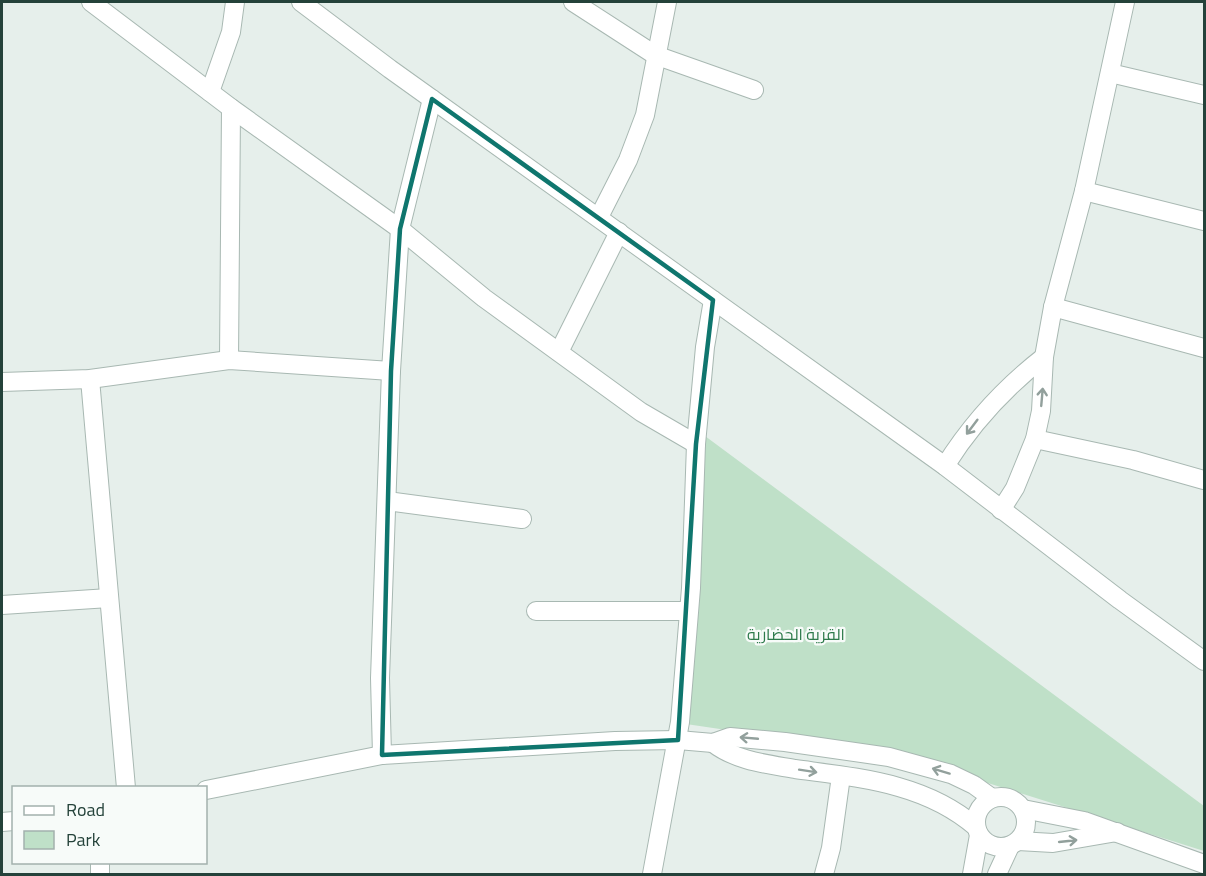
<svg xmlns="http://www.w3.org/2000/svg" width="1206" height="876" viewBox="0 0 1206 876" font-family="'Titillium Web',Cairo,sans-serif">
  <rect width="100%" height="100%" fill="#e6efeb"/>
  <!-- green -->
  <path fill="#bfe0c8" d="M705,436L1204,806V851L902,756L686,724Z"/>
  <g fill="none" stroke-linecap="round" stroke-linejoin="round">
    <!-- minor casing -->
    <g stroke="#a8b8b2" stroke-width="20">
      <g id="minor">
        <path d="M91,2L231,108L400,229L484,298L641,412L696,444"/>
        <path d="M301,2L390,69L945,466L1120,600L1204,661"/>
        <path d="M573,2L655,55L754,90"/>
        <path d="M1110,73L1204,95"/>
        <path d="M210,92L231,32L235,2"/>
        <path d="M1084,191L1204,221"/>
        <path d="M599,217L628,160L645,115L667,2"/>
        <path d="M1053,307L1204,348"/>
        <path d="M559,352L619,232"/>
        <path d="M229,360L231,108"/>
        <path d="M90,379L126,788"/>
        <path d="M2,382L90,379L229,360L391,371"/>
        <path d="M1035,439L1133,460L1204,480"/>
        <path d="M945,466C972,423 1004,388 1044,357"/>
        <path d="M387,501L522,519"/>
        <path d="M1001,510L1015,488L1035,439L1041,411L1044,357L1053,307L1084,191L1125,2"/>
        <path d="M2,605L109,598"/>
        <path d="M536,611H688"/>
        <path d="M713,743C736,761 767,764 795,769C860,778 925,783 976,827"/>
        <path d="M382,755L380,678L391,371L400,229L432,99"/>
        <path d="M206,790L382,755L615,741L678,740L713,743L730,737L785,742L889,757L951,774L974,785L992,798"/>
        <circle cx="1001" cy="822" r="25"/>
        <path d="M1023,809L1084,821L1204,864"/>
        <path d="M2,822L14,821"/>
        <path d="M1018,841L1053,843L1117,832"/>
        <path d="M100,862V874"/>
        <path d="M652,874L680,722L691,588L696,444L705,347L713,300"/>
        <path d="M824,874L831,848L841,776"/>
        <path d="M972,874L979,835"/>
        <path d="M997,874L1010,846"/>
      </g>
    </g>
    <!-- minor -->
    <use href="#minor" stroke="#fff" stroke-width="18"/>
  </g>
  <!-- one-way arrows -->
  <defs><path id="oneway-shaft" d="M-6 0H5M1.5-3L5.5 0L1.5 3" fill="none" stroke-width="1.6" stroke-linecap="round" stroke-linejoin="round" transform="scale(1.5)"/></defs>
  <g stroke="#92a09c">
    <use href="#oneway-shaft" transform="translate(1042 397) rotate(-85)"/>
    <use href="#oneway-shaft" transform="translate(972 427) rotate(127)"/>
    <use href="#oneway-shaft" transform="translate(749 738) rotate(-175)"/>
    <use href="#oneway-shaft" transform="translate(808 771) rotate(9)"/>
    <use href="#oneway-shaft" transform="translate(941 771) rotate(-163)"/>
    <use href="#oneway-shaft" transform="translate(1068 841) rotate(-6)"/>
  </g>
  <!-- marked area -->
  <path fill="none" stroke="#0f766e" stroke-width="4.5" stroke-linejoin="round" d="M432,99L713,300L696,444L678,740L382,755L391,371L400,229Z"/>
  <g text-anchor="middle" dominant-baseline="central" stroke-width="4.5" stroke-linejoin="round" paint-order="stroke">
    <!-- park labels -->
    <g font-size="16" fill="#2d7a4b" stroke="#f7fbf9">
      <text x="796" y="634">القرية الحضارية</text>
    </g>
  </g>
  <!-- border -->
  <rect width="1206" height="876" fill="none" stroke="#24423a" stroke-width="6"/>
  <!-- legend -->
  <rect x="12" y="786" width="195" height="78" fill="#f7fbf9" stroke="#a3b1ad" stroke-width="1.5"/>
  <rect x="24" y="806" width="30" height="9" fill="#ffffff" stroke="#a3b1ad" stroke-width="1.5"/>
  <text x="66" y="816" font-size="18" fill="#24423a">Road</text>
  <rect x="24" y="831" width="30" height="18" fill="#bfe0c8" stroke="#a3b1ad" stroke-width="1.5"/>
  <text x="66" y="846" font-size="18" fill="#24423a">Park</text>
</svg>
